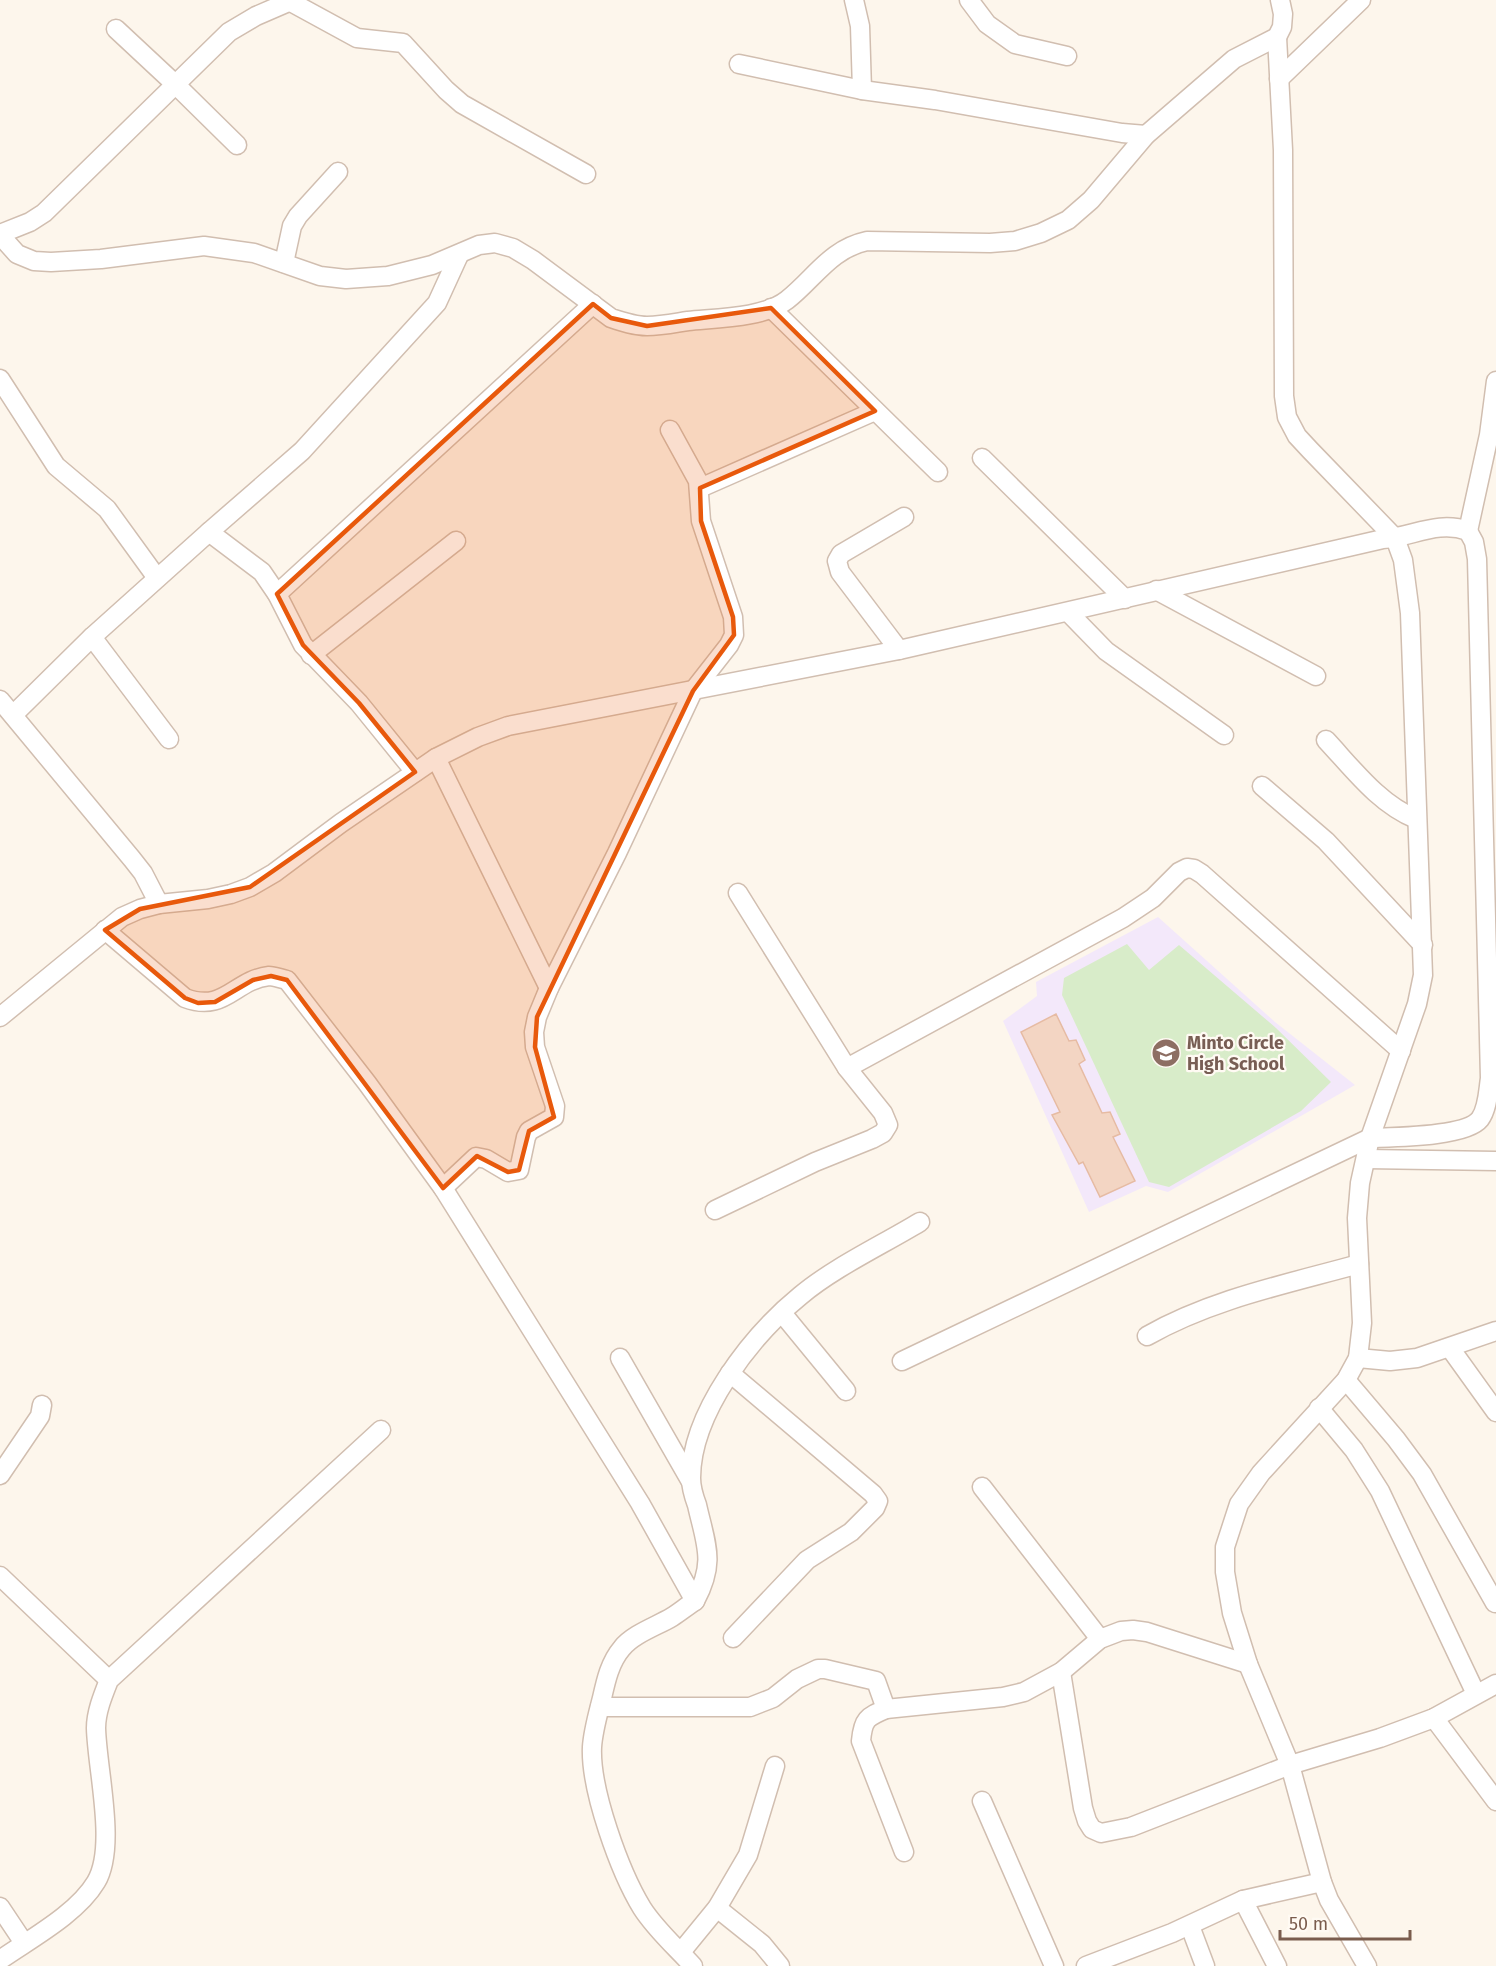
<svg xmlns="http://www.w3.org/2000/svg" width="1496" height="1966" viewBox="0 0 1496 1966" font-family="'Fira Sans',sans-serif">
  <rect width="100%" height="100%" fill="#fdf6ec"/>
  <!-- education -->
  <path fill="#f3e8fa" d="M1158,917L1275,1022L1355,1085L1168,1192L1146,1186L1089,1212L1003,1021L1037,996L1036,982Z"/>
  <!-- green -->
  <path fill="#d8ecc9" d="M1127,944L1149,970L1179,945L1276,1028L1331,1082L1301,1111L1169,1187L1149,1182L1062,995L1064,978Z"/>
  <!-- building -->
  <path fill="#f3d5c3" stroke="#e6bba3" stroke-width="1.5" d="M1056,1014L1069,1041L1076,1040L1085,1060L1079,1064L1102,1113L1110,1112L1120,1134L1113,1137L1135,1181L1100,1197L1083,1162L1079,1164L1052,1115L1060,1112L1021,1032Z"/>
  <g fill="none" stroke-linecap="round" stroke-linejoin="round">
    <!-- minor casing -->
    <g stroke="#d1beb0" stroke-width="21">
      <g id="minor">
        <path d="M854,0L860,26L862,90"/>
        <path d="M969,0L987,24L1015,44L1067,56"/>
        <path d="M291,2L357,38L403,43L446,90L462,104L586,174"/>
        <path d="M116,29L175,84L237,145"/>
        <path d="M1277,37L1283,150L1284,396L1287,417L1297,436L1310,450L1395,538L1403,560L1410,613L1423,975L1417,1004L1370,1138L1360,1183L1357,1218L1362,1323L1358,1358L1346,1380L1261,1473L1239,1504L1225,1547V1572L1232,1613L1248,1664L1290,1765L1322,1882L1329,1900L1367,1966"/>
        <path d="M739,64L862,90L935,100L1122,133L1146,135"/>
        <path d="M1279,79L1361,0"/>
        <path d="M0,234L30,222L44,213L229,32L256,16L293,0"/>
        <path d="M0,235L17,254L34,261L51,262L101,259L204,246L254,253L320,276L346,279L388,276L432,265L479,245L495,243L513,248L533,260L611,318C623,322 635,326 647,326C661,326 675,323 688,321C717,318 764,318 787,300C815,278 830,249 867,241L990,243L1015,241L1041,233L1068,220L1091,200L1146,135L1234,59L1277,37L1282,27L1283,14L1280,0"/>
        <path d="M284,263L292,226L298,216L338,172"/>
        <path d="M771,308L938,472"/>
        <path d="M0,379L56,466L107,509L157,578"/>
        <path d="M982,458L1125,599"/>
        <path d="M700,488L875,411"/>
        <path d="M1468,531L1489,435L1496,381"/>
        <path d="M209,532L262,572L277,594L303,645L359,703L415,772"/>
        <path d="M1156,590L1316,676"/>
        <path d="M277,594L593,304"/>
        <path d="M1068,612L1106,651L1224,735"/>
        <path d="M92,637L169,739"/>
        <path d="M899,650L840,572L837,561L841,554L904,517"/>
        <path d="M311,655L456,541"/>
        <path d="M0,700L132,859L143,873L159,904"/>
        <path d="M13,715L92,637L209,532L302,451L437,303L459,255"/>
        <path d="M1326,740C1353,769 1379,804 1416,819"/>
        <path d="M436,758L549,988"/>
        <path d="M1262,786L1326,841L1423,945"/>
        <path d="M105,930L185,998C225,1013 234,980 269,976C275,976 281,979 287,980L367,1083L443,1188L640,1503L695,1601C687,1606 680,1612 672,1617C657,1626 633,1634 622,1648C610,1662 606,1680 602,1698C598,1714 593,1731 592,1747C590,1790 620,1872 642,1908C656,1930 676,1947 693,1966"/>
        <path d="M0,1017L122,917L140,909L159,904L208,899L231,894L250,887L274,873L341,823L436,758L478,737L508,726L899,650L1383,539C1412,537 1438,520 1468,531L1474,542L1477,559L1490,1078C1488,1091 1488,1108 1480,1119C1466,1137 1394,1137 1370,1138L902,1361"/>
        <path d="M847,1068L1123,918L1153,898L1179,872L1187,868L1194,869L1202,874L1401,1051"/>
        <path d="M1366,1159L1496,1161"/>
        <path d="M443,1188L476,1157L486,1159L508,1172L519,1170L526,1137L529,1131L554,1117L555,1106L535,1047L534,1032L537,1017L549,988L617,853L693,691L729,645L734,635L733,617L701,521L698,481L670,430"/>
        <path d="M715,1210L815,1162L872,1139L883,1133L888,1125L883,1113L847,1068L738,893"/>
        <path d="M782,1313L846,1391"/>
        <path d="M1147,1336C1212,1299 1287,1284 1359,1264"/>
        <path d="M1450,1348L1496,1412"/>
        <path d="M620,1358L690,1480"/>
        <path d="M1358,1358L1390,1361L1417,1358L1496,1331"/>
        <path d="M730,1373L873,1494L878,1501L875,1508L851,1532L807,1560L733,1638"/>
        <path d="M1346,1380L1396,1439L1422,1474L1495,1603"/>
        <path d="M1319,1408L1354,1450L1380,1491L1476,1694"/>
        <path d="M0,1475L40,1416L42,1405"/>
        <path d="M982,1487L1100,1639"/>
        <path d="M0,1576L109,1680"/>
        <path d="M695,1601C716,1562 706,1545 697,1505C694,1497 691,1487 691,1478C691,1413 751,1336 800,1296C833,1268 882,1245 920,1222"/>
        <path d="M1061,1672L1083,1808L1087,1821L1092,1829L1101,1833L1131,1827L1290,1765L1380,1738L1434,1718L1496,1684"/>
        <path d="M600,1707H750L773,1698L797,1679L818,1669H825L876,1681L886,1709"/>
        <path d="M1434,1718L1496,1801"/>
        <path d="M982,1801L1054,1966"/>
        <path d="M904,1852L861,1741C863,1719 867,1717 886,1709L1003,1697L1024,1692L1061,1672L1100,1639L1121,1631L1133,1630L1147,1632L1248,1664"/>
        <path d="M1243,1900L1277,1966"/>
        <path d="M0,1907L24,1943"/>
        <path d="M717,1908L762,1944L780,1966"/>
        <path d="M1190,1926L1205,1966"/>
        <path d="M681,1952L717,1908L748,1855L775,1766"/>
        <path d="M0,1960C30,1939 77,1914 96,1882C117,1847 97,1770 96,1728C96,1712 103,1695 109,1680L381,1430"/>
        <path d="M1086,1966L1172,1933L1243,1900L1322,1882"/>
      </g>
    </g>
    <!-- minor -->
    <use href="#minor" stroke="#fff" stroke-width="18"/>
  </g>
  <!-- marked area -->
  <path fill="#e8590c" fill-opacity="0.2" stroke="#e8590c" stroke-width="4.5" stroke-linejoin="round" d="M593,304L611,318L647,326L771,308L875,411L700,488L701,521L733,617L734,635L693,691L537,1017L535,1047L554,1117L529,1131L519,1170L508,1172L477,1156L443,1188L287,980L271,976L253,980L215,1002L198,1003L185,998L105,930L140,909L250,887L415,772L359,703L303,645L277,594Z"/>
  <!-- icons -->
  <defs>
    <g id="school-disc" transform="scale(1.5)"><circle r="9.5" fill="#8d6e63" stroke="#fffaf3"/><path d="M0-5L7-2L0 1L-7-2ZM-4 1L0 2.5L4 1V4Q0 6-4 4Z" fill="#fff"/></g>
  </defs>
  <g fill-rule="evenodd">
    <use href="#school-disc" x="1166" y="1053"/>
  </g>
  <g text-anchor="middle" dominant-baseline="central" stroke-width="4.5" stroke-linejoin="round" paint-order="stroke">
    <!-- education labels -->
    <g font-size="18" font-weight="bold" fill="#785e54" stroke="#fffaf3" text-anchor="start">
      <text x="1187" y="1043">Minto Circle<tspan x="1187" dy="21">High School</tspan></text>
    </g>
  </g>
  <!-- scale -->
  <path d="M1280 1930v9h130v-9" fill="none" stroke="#7a5c4d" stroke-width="3"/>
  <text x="1289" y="1930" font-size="18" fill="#7a5c4d" stroke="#fffaf3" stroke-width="4.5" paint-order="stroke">50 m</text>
</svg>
